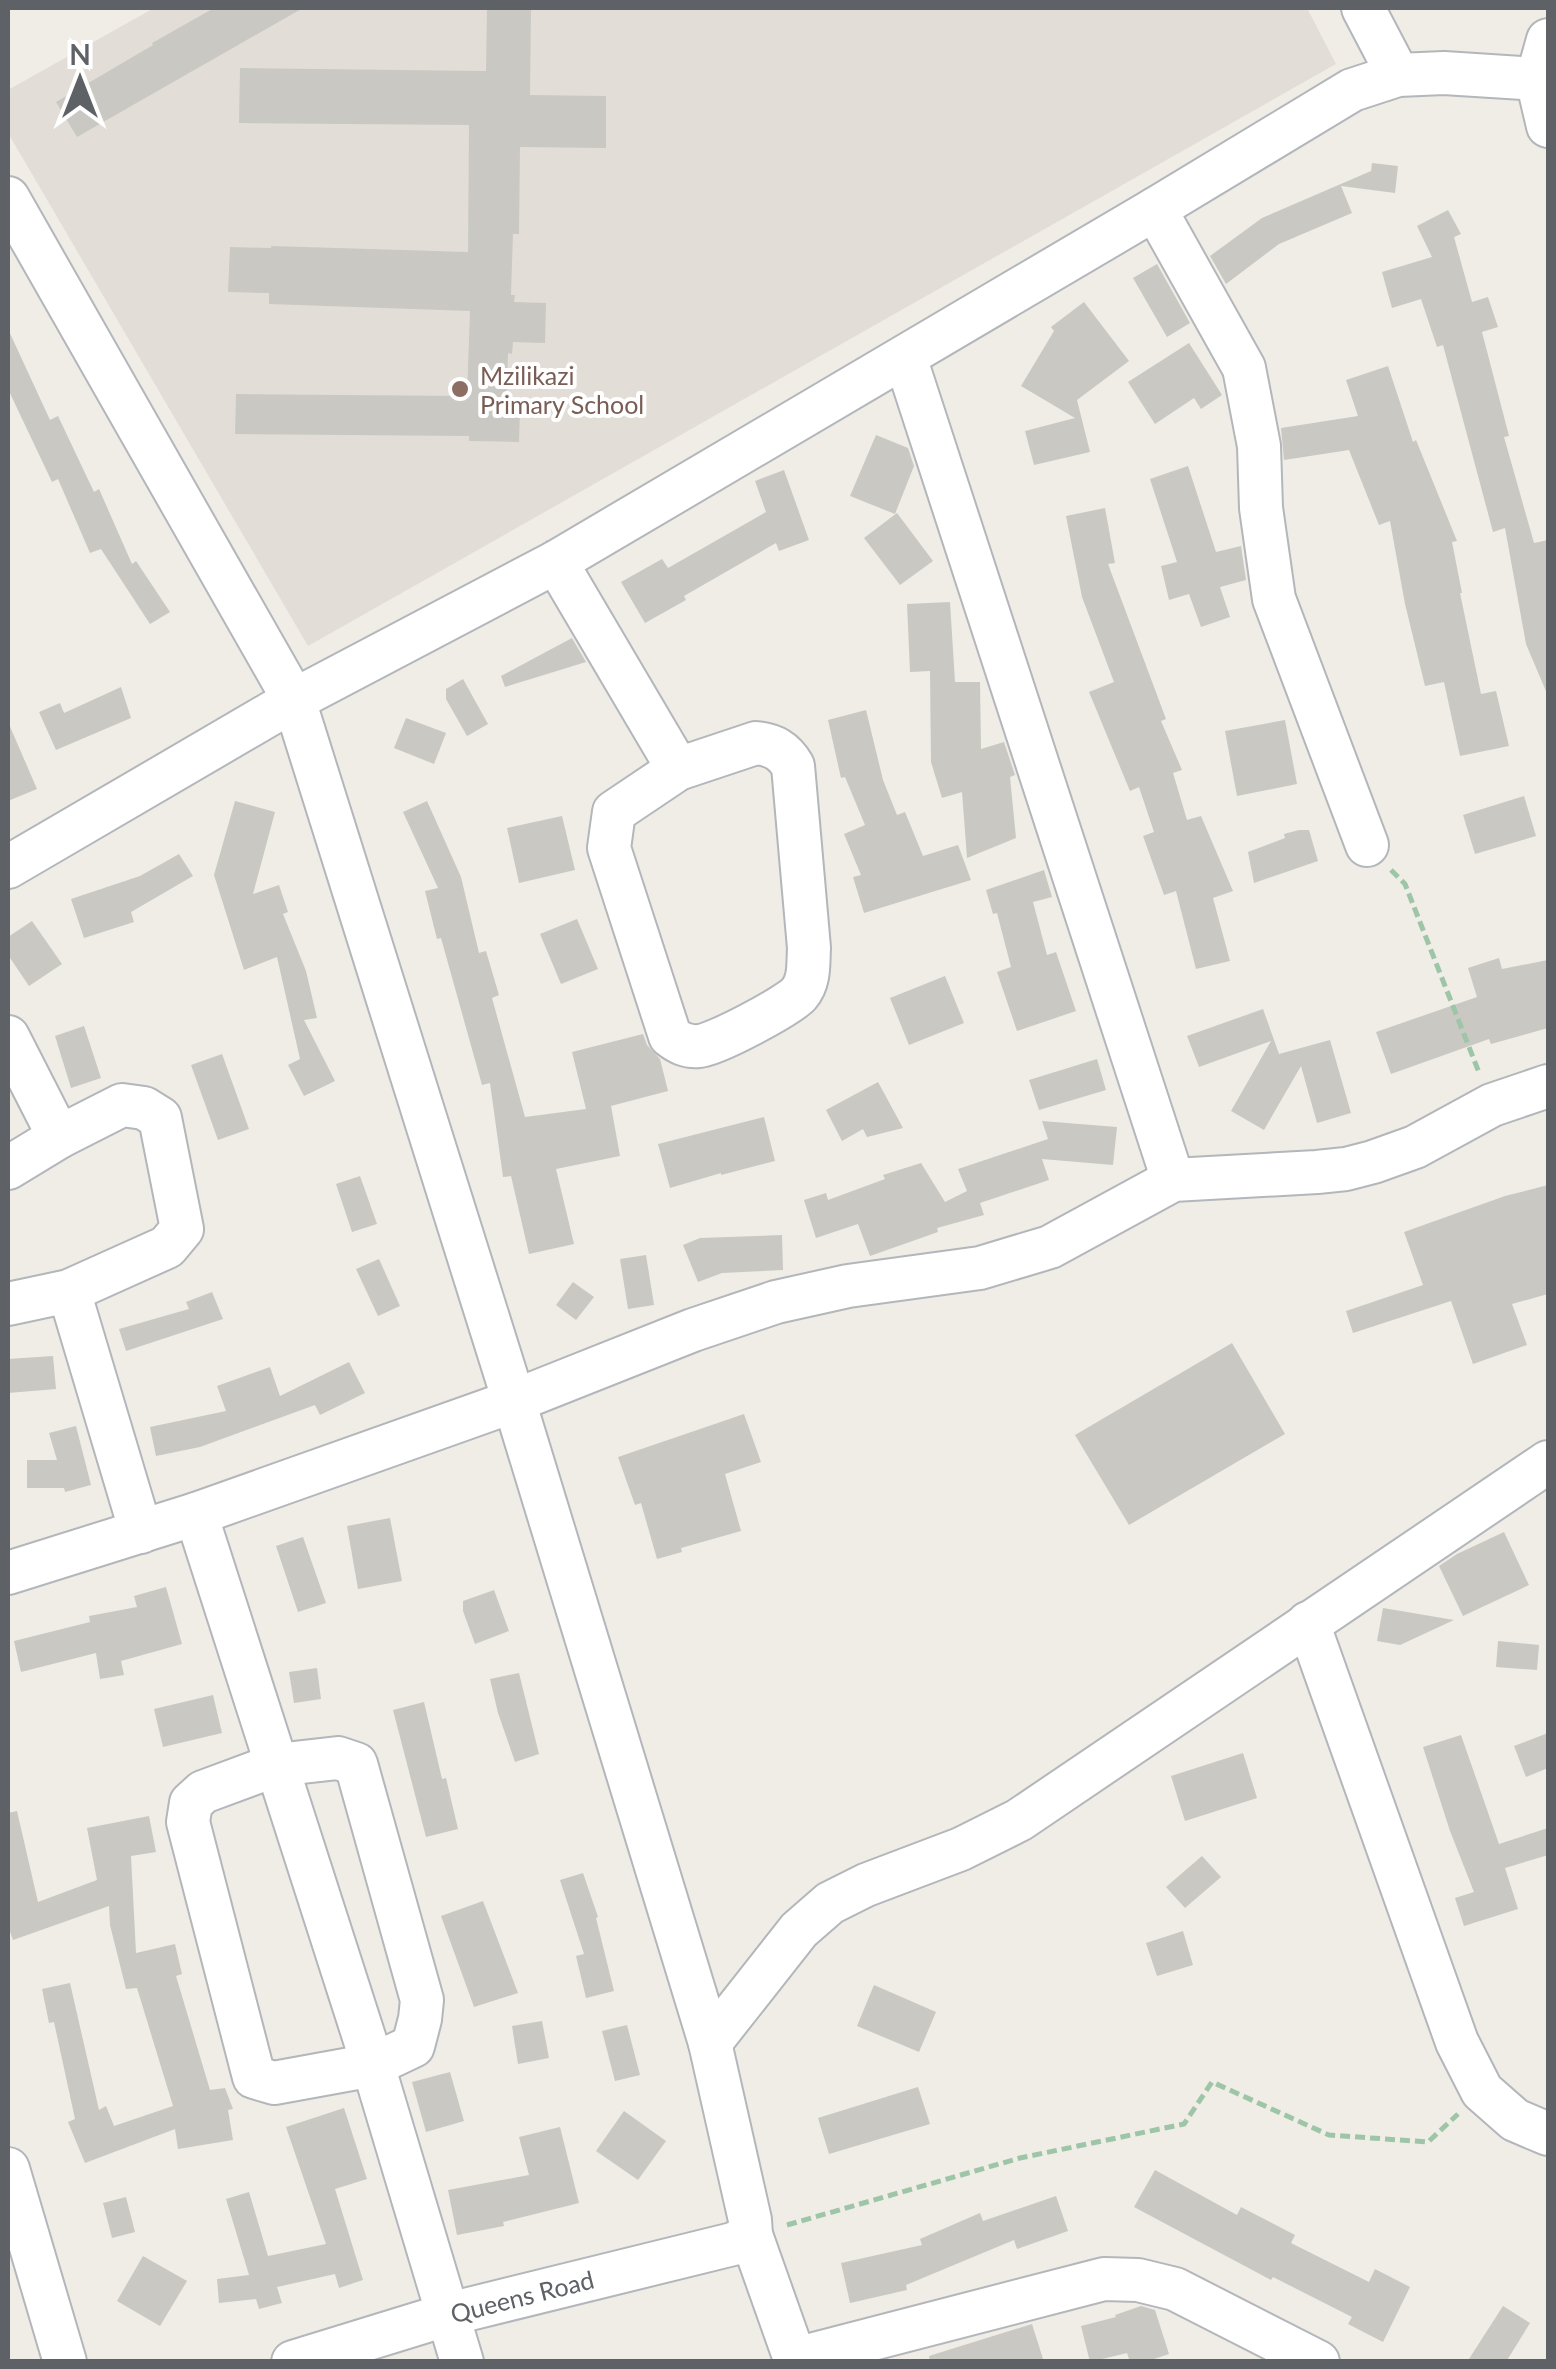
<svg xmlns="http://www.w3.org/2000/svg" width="1556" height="2369" viewBox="0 0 1556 2369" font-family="Lato,sans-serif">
  <rect width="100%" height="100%" fill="#efede6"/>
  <!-- education -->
  <path fill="#e2ded7" d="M154,8H1307L1336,64L308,646L8,133V90Z"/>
  <!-- building -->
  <g fill="#cac8c3">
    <path d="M214,8H303L77,137L56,102L153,45L152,43Z"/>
    <path d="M487,8H531L530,95L606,96V148L520,147L519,234H513L511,295H515L514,302L546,303L545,343L513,342L512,354L508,353L506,410H520L519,442L469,441V436L235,434L236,394L467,396L470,311L269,304V293L228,292L230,247L271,248V246L468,252L469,125L239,123L240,68L486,71Z"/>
    <path d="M1372,163L1398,166L1395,193L1341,186L1352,213L1279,244L1226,284L1210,256L1262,218L1371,171Z"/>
    <path d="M1448,210L1461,234L1454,237L1472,302L1488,297L1498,327L1482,332L1509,436L1504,437L1534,543L1548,540V696L1526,644L1505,528L1493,532L1443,345L1437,347L1421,299L1392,308L1382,272L1432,257L1417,226Z"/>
    <path d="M1157,264L1190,323L1167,337L1133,278Z"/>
    <path d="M1084,302L1129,361L1077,400L1090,452L1034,465L1025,431L1075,418L1021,386L1054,331L1051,327Z"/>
    <path d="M8,329L50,420L58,416L94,492L99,489L132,564L136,561L170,612L150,624L101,549L90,553L58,479L52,482L8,389Z"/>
    <path d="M1189,343L1222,395L1201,409L1194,398L1155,424L1128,382Z"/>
    <path d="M1388,366L1413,442L1416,440L1457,541L1452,542L1462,593H1460L1481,694L1496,691L1509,746L1460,756L1444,682L1425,686L1405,604L1390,521L1379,525L1349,450L1284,460L1281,428L1358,416L1346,380Z"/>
    <path d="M876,435L908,448L914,466L895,514L850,496Z"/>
    <path d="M1188,466L1216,552L1241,546L1246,580L1220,587L1230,617L1201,627L1189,594L1169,600L1161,566L1177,562L1150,479Z"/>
    <path d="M784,470L809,540L779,551L776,543L684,596L686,600L645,623L621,582L662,559L668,568L766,512L755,481Z"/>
    <path d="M1105,508L1115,563L1108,564L1166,719L1161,721L1182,770L1173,773L1187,820L1201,816L1233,891L1213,898L1230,961L1196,969L1176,891L1164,895L1143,836L1154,832L1139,787L1130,791L1089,692L1114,682L1082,597L1066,516Z"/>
    <path d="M897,513L933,561L900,585L864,538Z"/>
    <path d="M950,602L955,682H980L981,749L1004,742L1015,775L1010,777L1016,838L967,858L962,792L942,798L931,762L930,671L910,672L907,604Z"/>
    <path d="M572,638L586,662L505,687L501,676Z"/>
    <path d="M463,679L488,724L467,736L446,699V689Z"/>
    <path d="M121,687L131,718L56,750L39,712L60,703L64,713Z"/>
    <path d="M866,710L883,780L897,815L905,812L923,856L958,845L971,880L864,913L853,877L861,875L844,834L865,825L845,777L841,778L828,720Z"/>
    <path d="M406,718L446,733L434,764L394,748Z"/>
    <path d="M1285,720L1297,784L1237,796L1225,731Z"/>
    <path d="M8,722L37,789L8,801Z"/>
    <path d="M1524,796L1536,836L1475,854L1463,815Z"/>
    <path d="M235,801L275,812L253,894L279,885L288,912L283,914L306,971L317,1018L304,1020L335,1081L304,1096L288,1065L300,1059L277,957L244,970L214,875Z"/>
    <path d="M427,801L461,877L479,953L486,951L499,995L492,998L525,1117L586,1109L572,1052L643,1034L647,1045L660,1059L668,1091L611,1106L620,1156L556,1169L574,1244L529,1254L511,1176L503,1177L490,1083L482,1085L441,938L437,939L425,891L438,888L403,812Z"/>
    <path d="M562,816L575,870L519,883L507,828Z"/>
    <path d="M1299,830H1309L1318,861L1254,883L1248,852L1285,838L1284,834Z"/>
    <path d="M179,854L193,876L131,912L134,922L84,938L71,899L140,876Z"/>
    <path d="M1044,870L1052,897L1033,902L1047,955L1056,952L1076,1011L1017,1031L997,972L1011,967L997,913L993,914L986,890Z"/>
    <path d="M577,919L598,969L561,984L540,934Z"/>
    <path d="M32,921L62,964L29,986L8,955V937Z"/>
    <path d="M1499,958L1502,969L1548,960V1028L1491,1044L1489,1039L1391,1074L1376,1032L1477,997L1468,968Z"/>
    <path d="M945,976L964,1023L909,1045L890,998Z"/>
    <path d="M1263,1009L1279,1054L1330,1040L1351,1113L1317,1123L1301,1066L1264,1130L1231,1111L1271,1041L1199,1067L1187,1036Z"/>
    <path d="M84,1026L101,1078L71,1088L55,1036Z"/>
    <path d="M222,1054L249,1129L218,1140L191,1065Z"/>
    <path d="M1097,1059L1106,1090L1039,1110L1029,1080Z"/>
    <path d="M878,1082L903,1128L867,1137L863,1129L842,1141L826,1110Z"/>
    <path d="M764,1117L775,1161L721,1175V1173L670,1188L658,1144Z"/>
    <path d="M1042,1121L1117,1127L1113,1165L1042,1159L1049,1180L980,1203L984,1215L937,1228L938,1232L870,1256L858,1224L816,1238L804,1200L826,1193L828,1200L885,1179L883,1175L921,1163L945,1202L967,1191L958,1169L1048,1139Z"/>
    <path d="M360,1176L377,1224L352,1232L336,1184Z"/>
    <path d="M1548,1185V1294L1512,1304L1527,1345L1473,1364L1451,1301L1353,1333L1346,1311L1423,1285L1404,1232L1505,1196Z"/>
    <path d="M782,1235L783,1270L722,1273L698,1282L683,1245L700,1238Z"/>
    <path d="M646,1255L654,1305L628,1309L620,1259Z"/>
    <path d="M379,1259L400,1306L378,1316L356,1269Z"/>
    <path d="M573,1282L594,1297L576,1320L556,1305Z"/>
    <path d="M212,1292L223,1319L126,1351L119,1329L189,1309L186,1302Z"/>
    <path d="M1232,1343L1285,1434L1129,1525L1075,1435Z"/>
    <path d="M53,1356L56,1389L8,1393V1359Z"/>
    <path d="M349,1362L365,1393L320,1415L315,1405L200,1447L156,1456L150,1427L226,1411L217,1386L270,1367L280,1396Z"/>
    <path d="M744,1414L761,1462L725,1474L741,1531L681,1548L682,1552L657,1559L641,1503L635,1505L618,1457Z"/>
    <path d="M76,1426L91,1485L65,1492L64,1488H27V1460H57L49,1433Z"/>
    <path d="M390,1518L402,1581L358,1589L347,1526Z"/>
    <path d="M1504,1532L1529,1585L1463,1616L1439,1566L1457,1554Z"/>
    <path d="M303,1537L326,1603L298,1612L276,1546Z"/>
    <path d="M166,1587L182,1644L121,1661L124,1675L100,1679L96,1653L21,1672L14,1641L90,1622L89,1616L137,1607L134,1596Z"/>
    <path d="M494,1590L509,1631L475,1644L463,1611V1601Z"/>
    <path d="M1383,1608L1454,1620L1400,1645L1377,1641Z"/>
    <path d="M1498,1641L1539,1645L1537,1670L1496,1667Z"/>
    <path d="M317,1668L321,1699L294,1703L289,1672Z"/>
    <path d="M519,1673L539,1754L515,1762L498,1713L490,1679Z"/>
    <path d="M213,1695L222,1733L163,1747L154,1709Z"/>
    <path d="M424,1702L442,1779L446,1778L458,1829L426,1837L393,1710Z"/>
    <path d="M1548,1733V1768L1526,1777L1514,1746Z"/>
    <path d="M1461,1735L1499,1844L1548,1828V1855L1505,1868L1518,1909L1464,1926L1455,1898L1474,1892L1450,1831L1423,1747Z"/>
    <path d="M1243,1753L1257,1798L1185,1821L1171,1776Z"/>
    <path d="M17,1811L38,1902L97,1880L87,1828L149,1816L156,1852L131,1856L136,1953L175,1944L182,1974L176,1976L210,2090L225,2088L233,2109L228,2110L233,2140L178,2149L175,2129L85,2163L68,2122L75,2119L54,2022L49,2023L42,1989L70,1983L99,2110L106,2106L114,2126L173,2106L137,1988L126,1989L110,1925L109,1906L13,1940L8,1926V1813Z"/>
    <path d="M1202,1856L1221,1877L1185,1908L1166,1887Z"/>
    <path d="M583,1873L598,1917L596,1918L614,1991L586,1998L576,1956L584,1954L560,1880Z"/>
    <path d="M483,1901L518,1993L474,2007L441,1916Z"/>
    <path d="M1183,1931L1193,1965L1157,1976L1146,1943Z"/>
    <path d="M874,1985L936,2012L919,2052L857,2026Z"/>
    <path d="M542,2021L549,2058L518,2064L512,2026Z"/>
    <path d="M627,2025L640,2075L615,2081L602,2031Z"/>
    <path d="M450,2072L464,2121L426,2132L412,2082Z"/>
    <path d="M918,2087L930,2124L829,2154L818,2118Z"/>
    <path d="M344,2108L367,2179L335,2189L363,2280L339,2288L335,2274L277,2287L282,2303L259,2309L256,2299L219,2303L217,2279L249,2275L226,2199L249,2192L268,2256L326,2244L286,2127Z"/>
    <path d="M624,2111L666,2141L638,2180L596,2151Z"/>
    <path d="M560,2127L579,2203L503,2222L504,2226L457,2235L448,2190L529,2175L519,2137Z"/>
    <path d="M1155,2170L1237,2215L1241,2207L1295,2235L1291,2243L1369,2282L1375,2269L1410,2287L1383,2342L1348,2324L1352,2317L1273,2277L1271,2280L1134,2207Z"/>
    <path d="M1056,2196L1068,2231L1017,2249L1014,2240L906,2285L907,2290L850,2303L841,2263L922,2245L920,2239L980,2213L983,2221Z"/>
    <path d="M126,2197L135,2232L112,2238L103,2203Z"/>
    <path d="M143,2256L187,2281L160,2326L117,2301Z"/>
    <path d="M1141,2306L1155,2310L1169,2354L1145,2362H1130L1127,2353L1090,2362L1081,2326L1116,2317L1115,2315Z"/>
    <path d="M1503,2306L1530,2323L1506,2362H1467Z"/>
    <path d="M1032,2324L1044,2362H930L929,2356Z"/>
  </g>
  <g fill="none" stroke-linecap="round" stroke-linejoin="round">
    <!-- minor casing -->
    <g stroke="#b3b6ba" stroke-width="46">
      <g id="minor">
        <path d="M1363,8L1398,75"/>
        <path d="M1548,40L1537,79L1548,126"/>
        <path d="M8,198L294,700L514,1401L710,2043L750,2220L751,2235L796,2362"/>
        <path d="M1155,209L1244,368L1259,446L1261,508L1274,599L1367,845"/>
        <path d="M905,357L1173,1180"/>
        <path d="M556,562L678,769"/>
        <path d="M756,743C774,745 784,751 793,766L809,948C808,964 810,981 799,994C788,1006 715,1045 699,1046C687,1047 679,1043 670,1036L609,848L614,812L678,769Z"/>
        <path d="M8,867L294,700L556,562L1155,209L1352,90L1398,75L1444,73L1537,79"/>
        <path d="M8,1037L59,1137"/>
        <path d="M8,1168L59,1137L122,1105L144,1108L160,1118L182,1229L167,1247L69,1291L8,1304"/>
        <path d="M69,1291L141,1532"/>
        <path d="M196,1514L373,2065L462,2362"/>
        <path d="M8,1573L196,1514L514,1401L693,1330L776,1302L848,1286L980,1268L1050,1247L1173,1180L1317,1172L1346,1169L1373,1162L1415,1147L1492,1105L1548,1086"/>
        <path d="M1308,1623L1457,2042L1482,2091L1515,2120L1548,2134"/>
        <path d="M338,1758L356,1764L422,2000L420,2019L413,2046L373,2065L274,2083L254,2077L188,1822L191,1803L203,1792L276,1765Z"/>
        <path d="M710,2043L799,1930L830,1903L866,1885L961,1849L1019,1820L1548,1462"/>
        <path d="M8,2169L65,2362"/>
        <path d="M795,2359L1104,2279L1138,2280L1175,2289L1318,2362"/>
        <path d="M293,2362L449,2314L733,2244L751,2235"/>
      </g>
    </g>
    <!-- path -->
    <g stroke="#9ec5a8" stroke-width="5" stroke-dasharray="10 5" stroke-linecap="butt">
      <path d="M1391,870L1405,884L1480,1075"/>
      <path d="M787,2225L1020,2158L1184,2124L1212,2082L1329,2135L1428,2142L1458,2114"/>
    </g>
    <!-- minor -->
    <use href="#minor" stroke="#fff" stroke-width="42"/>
  </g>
  <!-- markers -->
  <circle fill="#8d6e63" stroke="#fff" stroke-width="4" cx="460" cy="389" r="10"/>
  <g text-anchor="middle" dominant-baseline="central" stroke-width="8" stroke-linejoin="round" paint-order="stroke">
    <!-- education labels -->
    <g font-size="25" fill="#785e54" stroke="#fff" text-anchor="start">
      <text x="480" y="375">Mzilikazi<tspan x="480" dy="29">Primary School</tspan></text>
    </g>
    <!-- street labels -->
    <g font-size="25" fill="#5e6165" stroke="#fff">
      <text transform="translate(522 2296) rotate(-14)">Queens Road</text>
    </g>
  </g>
  <!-- border -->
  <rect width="1556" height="2369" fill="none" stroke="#5e6165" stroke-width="20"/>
  <!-- north arrow -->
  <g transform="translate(80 80)" stroke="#ffffff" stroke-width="8" paint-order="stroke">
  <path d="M0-8L18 38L0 25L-18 38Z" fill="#5e6165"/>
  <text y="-15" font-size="28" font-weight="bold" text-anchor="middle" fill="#5e6165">N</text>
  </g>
</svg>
